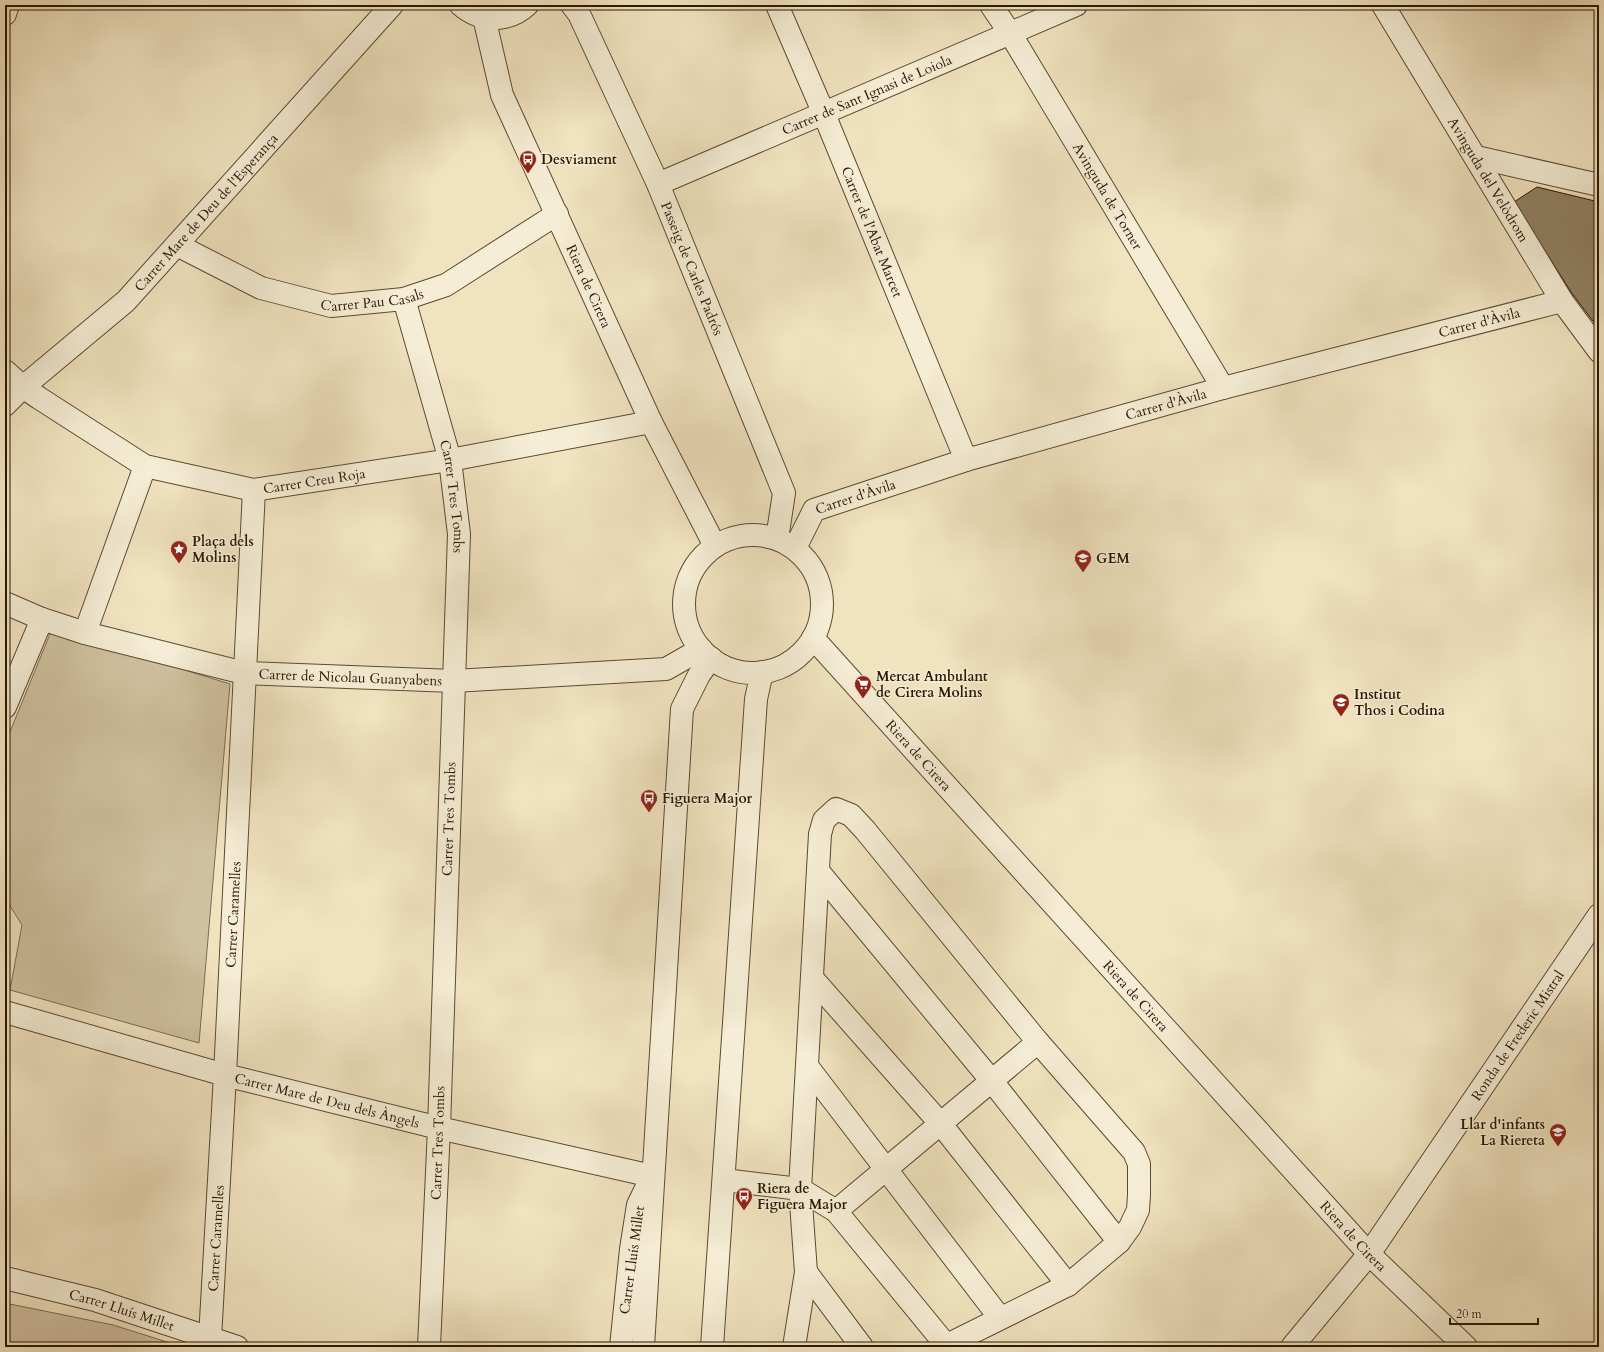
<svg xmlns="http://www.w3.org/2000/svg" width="1604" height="1352" viewBox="0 0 1604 1352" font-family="Cardo,serif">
  <rect width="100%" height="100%" fill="#f0e3bf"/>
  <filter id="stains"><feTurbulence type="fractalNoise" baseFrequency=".005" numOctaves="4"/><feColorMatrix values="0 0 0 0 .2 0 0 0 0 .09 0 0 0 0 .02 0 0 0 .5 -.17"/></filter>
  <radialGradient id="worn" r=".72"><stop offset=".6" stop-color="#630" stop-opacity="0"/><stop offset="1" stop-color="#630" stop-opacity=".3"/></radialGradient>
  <!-- green -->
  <g fill="#cfc09f" stroke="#7d6c50">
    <path d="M52,629L230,684L199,1043L10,990L22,925L5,898V744Z"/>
    <path d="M5,1303L113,1325L183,1347H5Z"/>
  </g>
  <!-- building -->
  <path fill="#918164" stroke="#2b1702" d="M1537,187L1599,202V329L1571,292L1514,202Z"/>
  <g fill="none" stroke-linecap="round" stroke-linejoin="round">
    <!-- minor casing -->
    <g stroke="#5c4a31" stroke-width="24">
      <g id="minor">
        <path d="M461,5C481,22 507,23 527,5"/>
        <path id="s1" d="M572,5L579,14L658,184L784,493L777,539"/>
        <path id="s2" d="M777,5L824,114L966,460"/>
        <path id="s3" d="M991,5L1010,33L1223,388"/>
        <path id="s4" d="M1383,5L1562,301L1599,351"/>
        <path d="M5,14L8,5"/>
        <path id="s5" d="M484,17L502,95L651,422L715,546"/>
        <path d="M1476,157L1599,185"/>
        <path id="s6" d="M658,184L1076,5"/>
        <path id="s7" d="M177,245L261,288L331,306L404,299L446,285L557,214"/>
        <path id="s8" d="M404,299L450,460L459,534L439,1128L429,1347"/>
        <path id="s9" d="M5,371L23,387L39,398L145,466L254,490L450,460L651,422"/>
        <path id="s10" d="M5,405L23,387L126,301L392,5"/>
        <circle cx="753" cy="604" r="69"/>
        <path id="s11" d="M795,548L814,510L966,460L1223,388L1562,301"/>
        <path id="s12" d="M5,603L42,619L85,633L244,673L454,681L666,669L701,649"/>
        <path d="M85,633L145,466"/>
        <path id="s13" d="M813,638L1369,1254L1466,1347"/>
        <path d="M5,707L42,619"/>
        <path d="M818,871L991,1080L1119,1242"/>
        <path d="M812,978L940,1123L1068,1285"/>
        <path id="s14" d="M5,1012L225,1075L439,1128L652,1176L638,1205L631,1249L621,1347"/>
        <path d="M807,1066L1000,1318"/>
        <path d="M724,1180L800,1189L836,1211L1038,1042"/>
        <path d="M836,1211L946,1345"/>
        <path d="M806,1272L862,1347"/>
        <path id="s15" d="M5,1278L95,1300L237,1347"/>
        <path id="s16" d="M210,1338L225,1075L254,490"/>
        <path d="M643,1347L682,709L699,675L711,658"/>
        <path d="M712,1347L756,699L762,672"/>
        <path d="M794,1347L806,1272L800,1189L820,834L824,820L836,809L851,815L865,830L1038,1042L1134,1152L1139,1164V1195L1138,1210L1130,1227L1119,1242L1068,1285L943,1347"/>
        <path id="s17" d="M1292,1347L1369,1254L1599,915"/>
      </g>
    </g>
    <!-- path -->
    <path stroke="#2b1702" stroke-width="2.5" stroke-dasharray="1 2" stroke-linecap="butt" d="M5,928L9,935L5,964"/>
    <!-- minor -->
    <use href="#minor" stroke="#f5edd5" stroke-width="22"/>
  </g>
  <!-- icons -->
  <defs>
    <g id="bus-pin" transform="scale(0.9)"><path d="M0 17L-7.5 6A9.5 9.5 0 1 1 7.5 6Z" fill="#8f2418" stroke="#f5edd5"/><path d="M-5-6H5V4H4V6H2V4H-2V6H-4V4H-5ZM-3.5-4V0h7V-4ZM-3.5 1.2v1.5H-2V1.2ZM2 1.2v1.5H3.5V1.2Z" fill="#fff"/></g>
    <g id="sight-pin" transform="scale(0.9)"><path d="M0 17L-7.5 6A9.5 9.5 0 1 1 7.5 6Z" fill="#8f2418" stroke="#f5edd5"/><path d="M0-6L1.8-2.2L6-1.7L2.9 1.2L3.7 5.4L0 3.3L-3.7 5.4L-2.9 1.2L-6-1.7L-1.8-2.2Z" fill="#fff"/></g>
    <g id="school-pin" transform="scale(0.9)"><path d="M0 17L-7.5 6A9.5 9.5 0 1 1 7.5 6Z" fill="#8f2418" stroke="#f5edd5"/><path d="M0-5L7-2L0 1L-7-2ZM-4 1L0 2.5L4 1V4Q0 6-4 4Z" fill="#fff"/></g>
    <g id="supermarket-pin" transform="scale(0.9)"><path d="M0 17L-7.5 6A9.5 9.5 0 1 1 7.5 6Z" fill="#8f2418" stroke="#f5edd5"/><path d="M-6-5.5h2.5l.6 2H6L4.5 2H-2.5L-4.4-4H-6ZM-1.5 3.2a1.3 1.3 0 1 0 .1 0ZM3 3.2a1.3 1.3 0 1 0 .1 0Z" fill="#fff"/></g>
  </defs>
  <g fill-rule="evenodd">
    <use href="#bus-pin" x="528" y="159"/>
    <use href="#sight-pin" x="179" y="549"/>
    <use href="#school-pin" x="1083" y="558"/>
    <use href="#supermarket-pin" x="863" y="684"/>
    <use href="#school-pin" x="1341" y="702"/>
    <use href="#bus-pin" x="649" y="798"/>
    <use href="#school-pin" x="1558" y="1132"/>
    <use href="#bus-pin" x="744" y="1196"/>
  </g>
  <g text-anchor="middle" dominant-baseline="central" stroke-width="3" stroke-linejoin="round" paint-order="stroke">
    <!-- street labels -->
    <g font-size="14" fill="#2b1702" stroke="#f5edd5">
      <text stroke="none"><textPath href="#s6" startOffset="227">Carrer de Sant Ignasi de Loiola</textPath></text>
      <text stroke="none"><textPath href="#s4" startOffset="204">Avinguda del Velòdrom</textPath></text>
      <text stroke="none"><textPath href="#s3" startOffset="224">Avinguda de Torner</textPath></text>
      <text stroke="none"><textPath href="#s10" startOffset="279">Carrer Mare de Deu de l'Esperança</textPath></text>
      <text stroke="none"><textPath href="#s2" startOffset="246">Carrer de l'Abat Marcet</textPath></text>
      <text stroke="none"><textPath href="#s1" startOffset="290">Passeig de Carles Padrós</textPath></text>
      <text stroke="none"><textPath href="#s5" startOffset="290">Riera de Cirera</textPath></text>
      <text stroke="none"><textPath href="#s7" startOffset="208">Carrer Pau Casals</textPath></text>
      <text stroke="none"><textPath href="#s11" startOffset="734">Carrer d'Àvila</textPath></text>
      <text stroke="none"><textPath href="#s11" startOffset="410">Carrer d'Àvila</textPath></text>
      <text stroke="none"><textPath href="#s9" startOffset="342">Carrer Creu Roja</textPath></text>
      <text stroke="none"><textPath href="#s8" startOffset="204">Carrer Tres Tombs</textPath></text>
      <text stroke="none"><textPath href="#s11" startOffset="86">Carrer d'Àvila</textPath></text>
      <text stroke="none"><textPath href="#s12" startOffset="356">Carrer de Nicolau Guanyabens</textPath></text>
      <text stroke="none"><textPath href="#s13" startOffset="158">Riera de Cirera</textPath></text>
      <text transform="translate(449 819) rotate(-88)">Carrer Tres Tombs</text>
      <text stroke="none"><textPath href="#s16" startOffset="424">Carrer Caramelles</textPath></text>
      <text stroke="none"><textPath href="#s13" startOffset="482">Riera de Cirera</textPath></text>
      <text stroke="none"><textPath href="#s17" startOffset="385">Ronda de Frederic Mistral</textPath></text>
      <text stroke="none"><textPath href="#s14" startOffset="334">Carrer Mare de Deu dels Àngels</textPath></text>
      <text transform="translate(438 1143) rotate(-88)">Carrer Tres Tombs</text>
      <text stroke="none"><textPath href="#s13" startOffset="806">Riera de Cirera</textPath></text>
      <text stroke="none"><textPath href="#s16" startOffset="100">Carrer Caramelles</textPath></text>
      <text transform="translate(632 1260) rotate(-82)">Carrer Lluís Millet</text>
      <text stroke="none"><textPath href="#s15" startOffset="121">Carrer Lluís Millet</textPath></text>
    </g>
    <!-- poi labels -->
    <g font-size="14" font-weight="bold" fill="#2b1702" stroke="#f5edd5" text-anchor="start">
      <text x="541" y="159">Desviament</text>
      <text x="192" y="541">Plaça dels<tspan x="192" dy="16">Molins</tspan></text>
      <text x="1096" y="558">GEM</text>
      <text x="876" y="676">Mercat Ambulant<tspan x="876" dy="16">de Cirera Molins</tspan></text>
      <text x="1354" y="694">Institut<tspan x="1354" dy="16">Thos i Codina</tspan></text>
      <text x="662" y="798">Figuera Major</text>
      <text x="1545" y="1124" text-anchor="end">Llar d'infants<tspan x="1545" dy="16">La Riereta</tspan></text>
      <text x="757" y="1188">Riera de<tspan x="757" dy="16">Figuera Major</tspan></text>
    </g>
  </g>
  <!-- margin -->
  <rect width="1604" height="1352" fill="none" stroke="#f0e3bf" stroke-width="20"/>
  <rect x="6" y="6" width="1592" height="1340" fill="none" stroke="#2b1702" stroke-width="2"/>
  <rect x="10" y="10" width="1584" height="1332" fill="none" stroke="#2b1702"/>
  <!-- scale -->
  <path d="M1450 1318v6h88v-6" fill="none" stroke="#2b1702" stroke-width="2"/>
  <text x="1456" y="1318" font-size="12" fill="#2b1702" stroke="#f5edd5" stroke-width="3" paint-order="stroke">20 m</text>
  <rect width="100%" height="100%" filter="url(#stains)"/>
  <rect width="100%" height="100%" fill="url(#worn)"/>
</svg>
